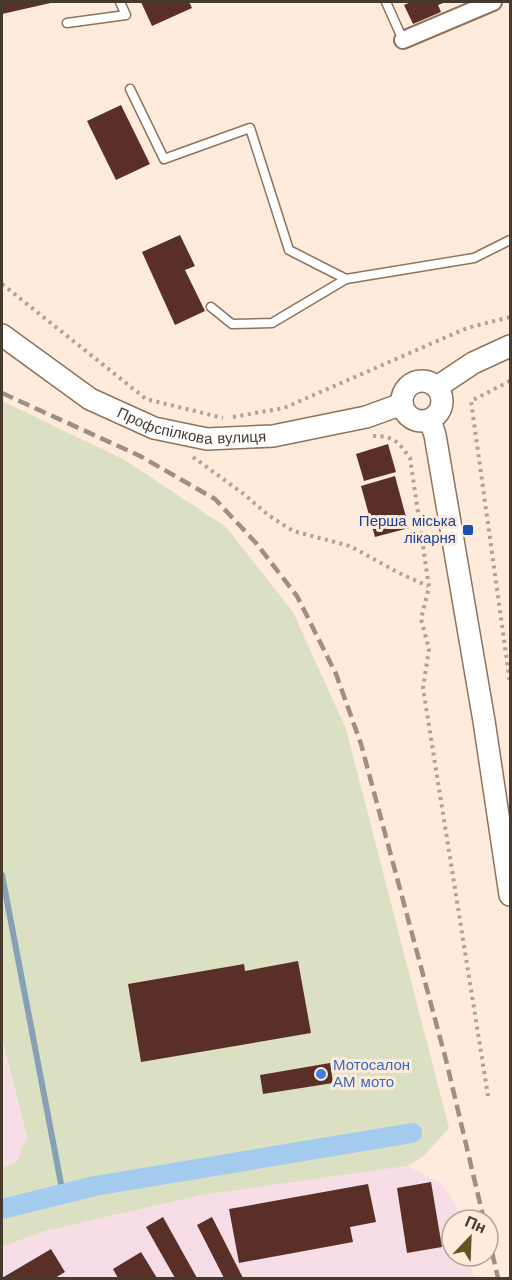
<svg xmlns="http://www.w3.org/2000/svg" width="512" height="1280" viewBox="0 0 512 1280" font-family="'Work Sans',sans-serif">
  <rect width="100%" height="100%" fill="#feebdc"/>
  <!-- industrial -->
  <g fill="#f7dde6">
    <path d="M2,1038L27,1137L16,1163L2,1168Z"/>
    <path d="M407,1166L440,1183L455,1203L459,1220H452V1256H468L474,1278H2V1247L41,1232L201,1195Z"/>
  </g>
  <!-- green -->
  <path fill="#dbe0c3" d="M2,401L125,460L226,527L293,612L346,729L449,1128L423,1157L407,1166L201,1195L41,1232L2,1247V1168L16,1163L27,1137L2,1038Z"/>
  <g fill="none" stroke-linecap="round" stroke-linejoin="round">
    <!-- stream -->
    <path stroke="#86a0b4" stroke-width="6" d="M2,875L63,1194"/>
    <!-- canal -->
    <path stroke="#a2cbed" stroke-width="20" d="M2,1209L95,1186L412,1133"/>
  </g>
  <!-- building -->
  <g fill="#5a2f27">
    <path d="M2,2H55L2,14Z"/>
    <path d="M141,2H189L192,8L152,26Z"/>
    <path d="M411,2H446L438,5L441,12L413,24L404,5Z"/>
    <path d="M121,105L150,164L116,180L87,121Z"/>
    <path d="M180,235L195,266L185,270L205,311L175,325L142,252Z"/>
    <path d="M388,444L396,472L364,481L356,454Z"/>
    <path d="M395,476L409,528L375,537L361,486Z"/>
    <path d="M298,961L311,1033L141,1062L128,984L244,964L245,971Z"/>
    <path d="M330,1063L333,1083L263,1094L260,1075Z"/>
    <path d="M431,1182L442,1247L407,1253L397,1188Z"/>
    <path d="M368,1184L376,1222L350,1227L353,1242L239,1263L229,1209Z"/>
    <path d="M163,1217L197,1278H175L146,1227Z"/>
    <path d="M212,1217L243,1278H224L197,1225Z"/>
    <path d="M51,1249L65,1272L55,1278H2Z"/>
    <path d="M141,1252L157,1278H118L113,1269Z"/>
  </g>
  <g fill="none" stroke-linecap="round" stroke-linejoin="round">
    <!-- service casing -->
    <g stroke="#8f735c" stroke-width="11">
      <g id="service">
        <path d="M386,2L403,40"/>
        <path d="M67,23L126,15L120,2"/>
        <path d="M130,89L164,159L250,128L289,250L346,279L474,258L510,240"/>
        <path d="M211,307L232,324L272,323L346,279"/>
      </g>
    </g>
    <!-- minor casing -->
    <g stroke="#8f735c" stroke-width="20">
      <path id="minor" d="M403,40L493,2"/>
    </g>
    <!-- tertiary casing -->
    <g stroke="#8f735c" stroke-width="24">
      <g id="tertiary">
        <path id="s1" d="M2,335L90,399L154,428L207,439L273,436L366,417L402,404"/>
        <circle cx="422" cy="401" r="20"/>
        <path d="M437,387L473,363L510,346"/>
        <path d="M430,420L435,435L484,721L510,895"/>
      </g>
    </g>
    <!-- path -->
    <g stroke="#b1a194" stroke-width="4" stroke-dasharray="3 4.5" stroke-linecap="butt">
      <path d="M2,284L146,399L223,418"/>
      <path d="M510,381L471,401L510,683"/>
      <path d="M233,417L284,408L467,328L510,317"/>
      <path d="M373,436C395,436 398,442 410,458L429,587L421,619L429,649L423,688L488,1096"/>
      <path d="M193,457L245,495L268,515L293,531L350,546L399,573L428,586"/>
    </g>
    <!-- service -->
    <use href="#service" stroke="#fff" stroke-width="8"/>
    <!-- minor -->
    <use href="#minor" stroke="#fff" stroke-width="16"/>
    <!-- tertiary -->
    <use href="#tertiary" stroke="#fff" stroke-width="21"/>
    <!-- rail -->
    <g stroke="#9e8f82" stroke-width="4.5" stroke-dasharray="12 6" stroke-linecap="butt">
      <path d="M2,393L140,456L215,499L256,543L297,596L336,674L361,744L446,1060L484,1220"/>
      <path d="M488,1235L498,1278"/>
    </g>
  </g>
  <!-- markers -->
  <rect fill="#1a4fb4" stroke="#feebdc" stroke-width="2" x="462" y="524" width="12" height="12" rx="3"/>
  <circle fill="#3f7fe0" stroke="#feebdc" stroke-width="2" cx="321" cy="1074" r="6"/>
  <g text-anchor="middle" dominant-baseline="central" stroke-width="6" stroke-linejoin="round" paint-order="stroke">
    <!-- street labels -->
    <g font-size="15" fill="#463a2f" stroke="#feebdc">
      <text stroke="none"><textPath href="#s1" startOffset="216">Профспілкова вулиця</textPath></text>
    </g>
    <!-- transit labels -->
    <g font-size="15" fill="#164399" stroke="#feebdc" text-anchor="end">
      <text x="456" y="521">Перша міська<tspan x="456" dy="17">лікарня</tspan></text>
    </g>
    <!-- shop labels -->
    <g font-size="15" fill="#366cbe" stroke="#feebdc" text-anchor="start">
      <text x="333" y="1065">Мотосалон<tspan x="333" dy="17">АМ мото</tspan></text>
    </g>
  </g>
  <!-- border -->
  <rect width="512" height="1280" fill="none" stroke="#463a2f" stroke-width="6"/>
  <!-- north arrow -->
  <g transform="translate(470 1238) rotate(23)"><circle r="28" fill="#feebdc" stroke="#b4a497" stroke-width="1.5"/>
  <path d="M0-4.5L10 22L0 15L-10 22Z" fill="#605622"/>
  <text y="-9" font-size="16" font-weight="bold" text-anchor="middle" fill="#463a2f">Пн</text>
  </g>
</svg>
